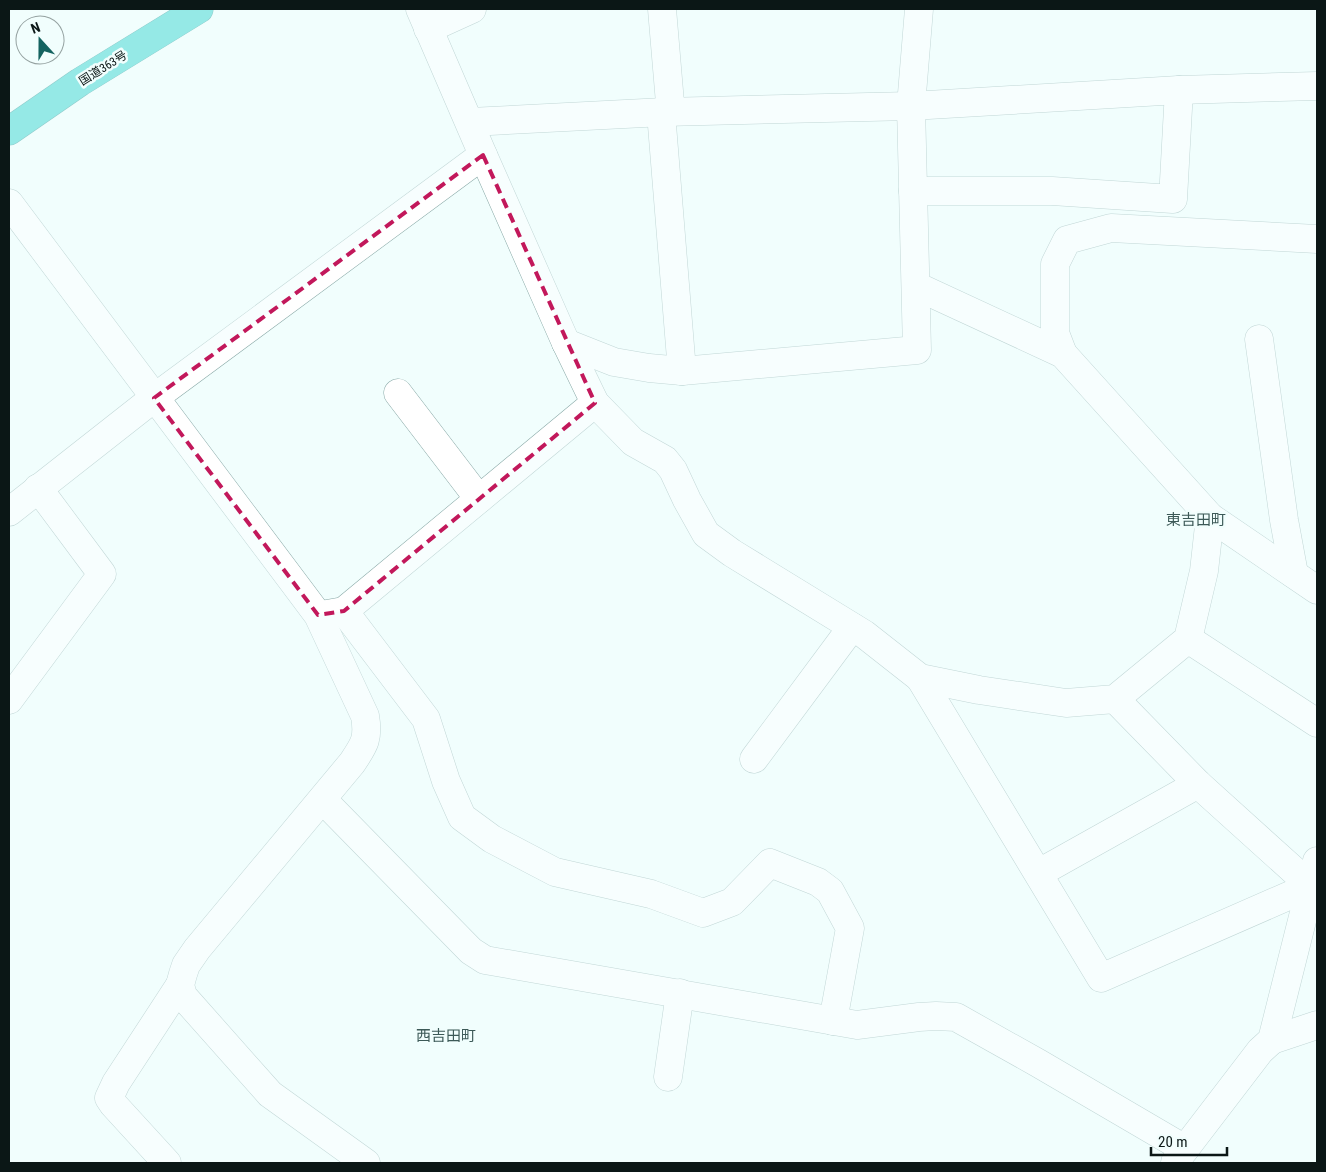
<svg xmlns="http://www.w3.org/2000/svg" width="1326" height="1172" viewBox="0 0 1326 1172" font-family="'Roboto Condensed','Noto Sans JP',sans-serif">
  <rect width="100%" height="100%" fill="#f1fefd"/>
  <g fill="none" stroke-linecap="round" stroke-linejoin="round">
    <!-- minor casing -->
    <g stroke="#89a9a7" stroke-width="29">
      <g id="minor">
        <path d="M420,9L483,155L566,343L595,403L633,442L665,460L673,470L687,500L706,534L732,553L864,634L920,678L979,690L1066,703L1115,699L1188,639L1204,571L1210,517"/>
        <path d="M662,9L670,103L664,112L662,125L682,371"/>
        <path d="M428,29L472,9"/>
        <path d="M470,122L664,112L911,106L1179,90L1317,86"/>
        <path d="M913,191H1052L1173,199L1179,90"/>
        <path d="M9,203L318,615L365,716C369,739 364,745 352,763L197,949L186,965L183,974L180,985L183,996L270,1094L366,1163"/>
        <path d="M916,286L1063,354L1210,517L1317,590"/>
        <path d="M1259,339L1284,520L1294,574"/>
        <path d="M566,343L614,362L649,368L682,371L917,350L911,106L919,9"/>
        <path d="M1063,354L1055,333V264L1067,240L1111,228L1317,239"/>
        <path d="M398,393L479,499"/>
        <path d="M9,512L154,398L483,155"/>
        <path d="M344,611L426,719L446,781L462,817L492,839L555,872L651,894L703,913L732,902L770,863L818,882L830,891L850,928L833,1021"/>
        <path d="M327,614L344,611L595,403"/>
        <path d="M1188,639L1317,723"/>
        <path d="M920,678L1101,978L1311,886"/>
        <path d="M1115,699L1198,784L1311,886"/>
        <path d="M9,700L102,574L38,488"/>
        <path d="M754,759L852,627"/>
        <path d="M323,800L471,951L485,960L857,1025L919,1017L936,1016L956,1017L1038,1063L1185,1149"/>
        <path d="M1039,873L1198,784"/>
        <path d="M1272,1040L1317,1025"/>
        <path d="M668,1077L680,993"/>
        <path d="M1175,1162L1260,1051L1272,1040L1317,861"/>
        <path d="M167,1163L113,1104L109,1098L116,1083L180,985"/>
      </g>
    </g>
    <!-- highway casing -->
    <g stroke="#1d8f8c" stroke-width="29">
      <path id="highway" d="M9,131L80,82L199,9"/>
    </g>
    <!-- minor -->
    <use href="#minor" stroke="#fff" stroke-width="28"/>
    <!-- highway -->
    <use href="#highway" stroke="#27d0cb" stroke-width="28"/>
  </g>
  <!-- marked area -->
  <path d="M0 0H1326V1172H0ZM483,155L595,403L344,611L318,615L154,398Z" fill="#f1fefd" fill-opacity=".55" fill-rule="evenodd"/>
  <path fill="none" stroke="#c2185b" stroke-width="4" stroke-dasharray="10 6" stroke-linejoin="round" d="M483,155L595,403L344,611L318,615L154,398Z"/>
  <g text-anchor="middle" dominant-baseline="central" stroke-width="5" stroke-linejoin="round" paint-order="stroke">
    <!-- street labels -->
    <g font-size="12" fill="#0b1716" stroke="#f1fefd">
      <text transform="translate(103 68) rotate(-32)">国道363号</text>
    </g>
    <!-- quarter labels -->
    <g font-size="15" fill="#3c5957" stroke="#f1fefd">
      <text x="1196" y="520">東吉田町</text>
      <text x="446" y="1036">西吉田町</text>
    </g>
  </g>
  <!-- border -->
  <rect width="1326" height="1172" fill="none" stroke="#0b1716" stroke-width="20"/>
  <!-- north arrow -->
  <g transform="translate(40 40) rotate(339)"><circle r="24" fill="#f1fefd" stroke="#95a2a1"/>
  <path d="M0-4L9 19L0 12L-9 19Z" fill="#146360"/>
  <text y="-8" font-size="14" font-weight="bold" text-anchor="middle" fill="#0b1716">N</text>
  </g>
  <!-- scale -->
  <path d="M1151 1147v8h76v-8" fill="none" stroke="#0b1716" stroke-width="2.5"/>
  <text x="1158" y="1147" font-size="15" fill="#0b1716" stroke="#f1fefd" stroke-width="4" paint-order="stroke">20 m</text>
</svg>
